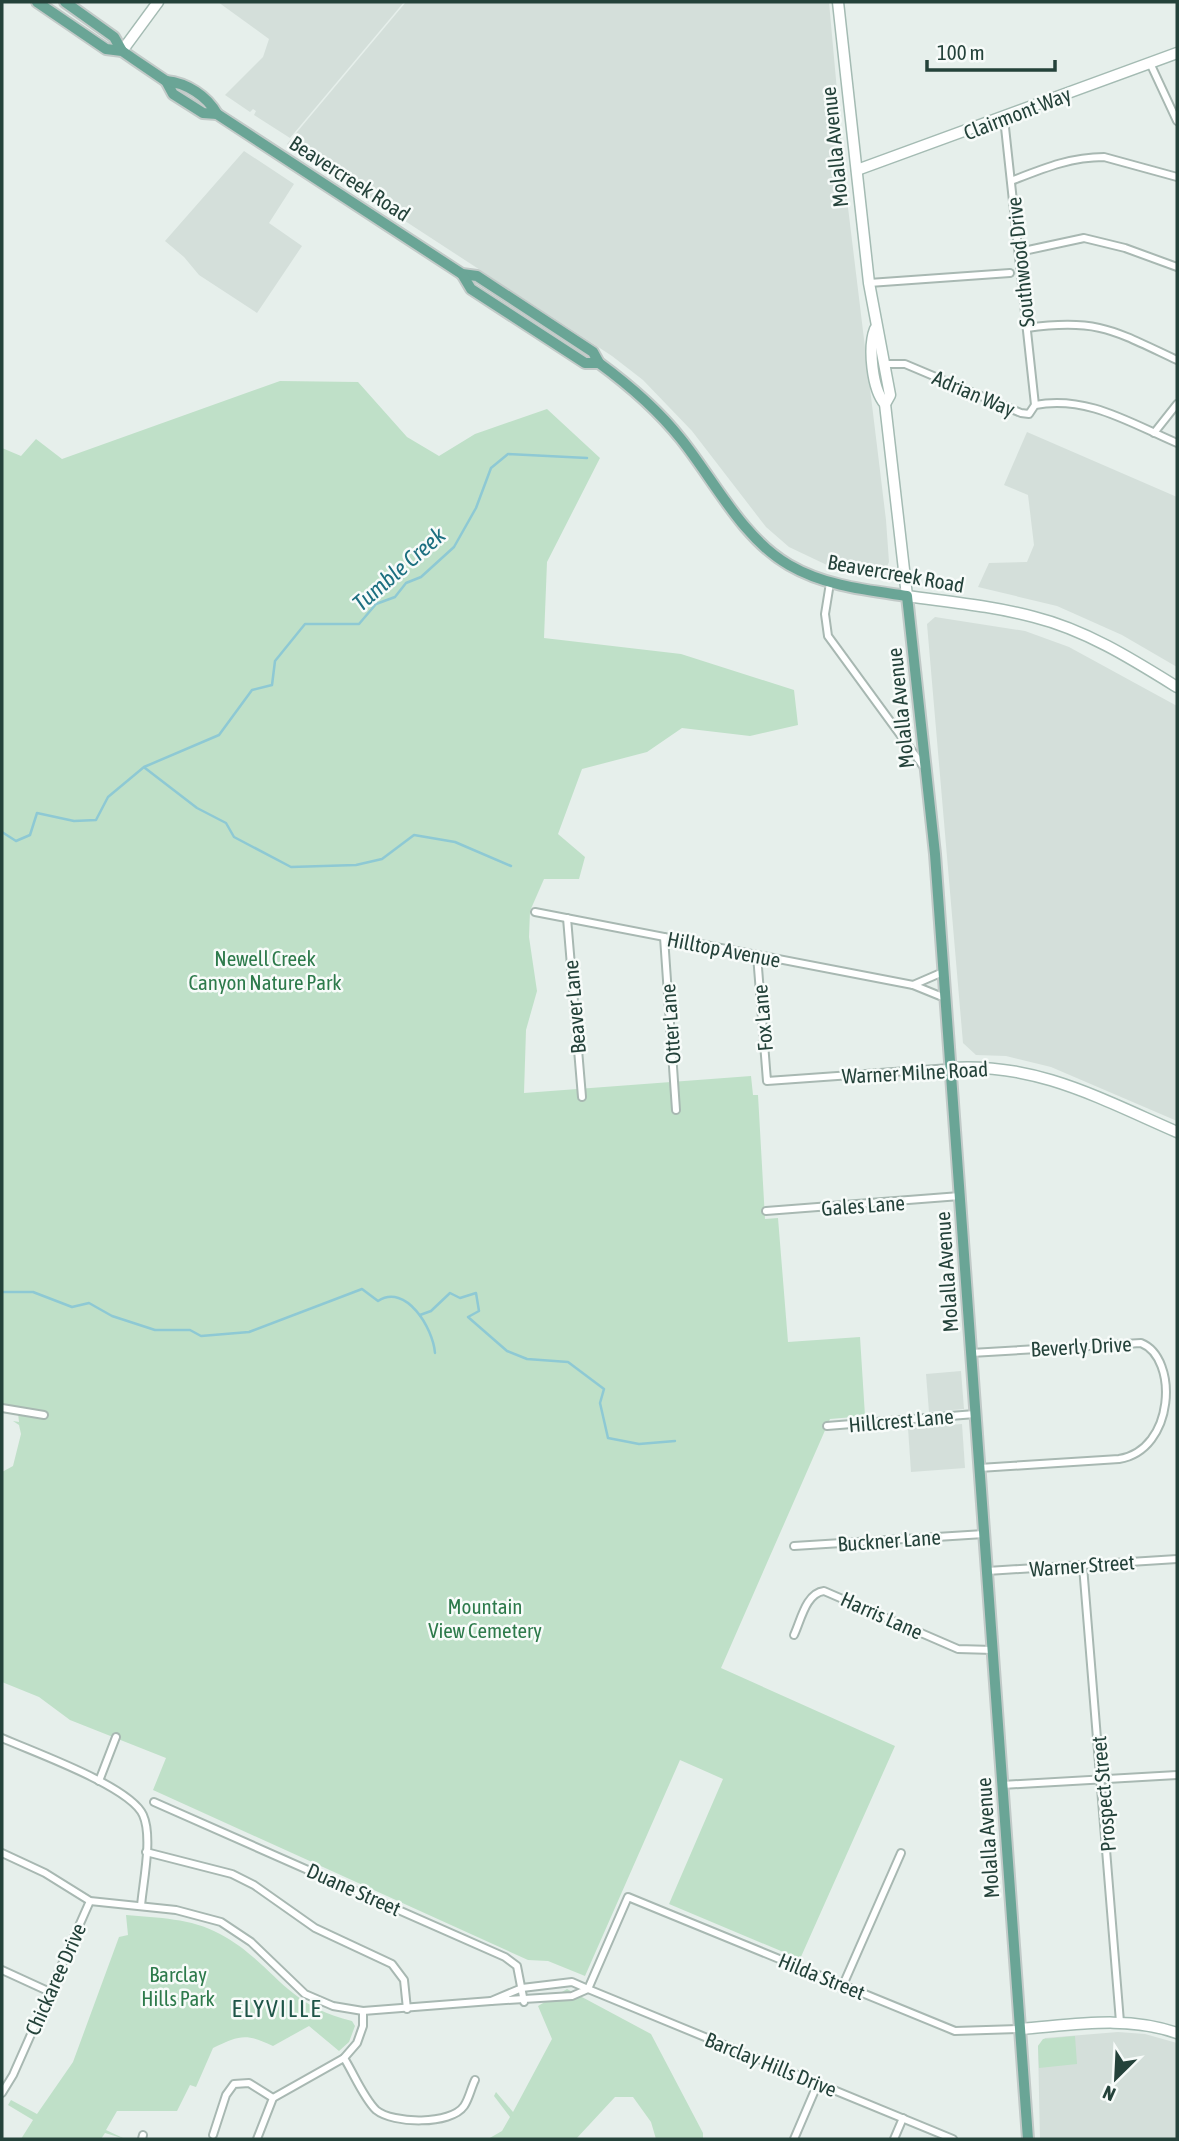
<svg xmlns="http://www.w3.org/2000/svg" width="1179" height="2141" viewBox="0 0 1179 2141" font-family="'Asap Condensed',sans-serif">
  <rect width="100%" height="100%" fill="#e6efeb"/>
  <!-- built -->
  <g fill="#d4dfda">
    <path d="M218,2H404L290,138L254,115L256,111L253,109L250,112L225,95L263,57L269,39Z"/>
    <path d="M406,2H829L846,191L886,520L889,562L885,571L872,576L829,566L789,547L766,527L692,431L643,380L612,356L287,144Z"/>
    <path d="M244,151L294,184L269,223L302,246L257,313L199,275L184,257L165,241Z"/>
    <path d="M1027,432L1177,497V667L1122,635L1057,606L978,587L989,563L1027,562L1034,545L1028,495L1004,485Z"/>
    <path d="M935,617L1025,631L1069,647L1177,706V1121L1051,1067L1006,1056L976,1055L963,1043L927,624Z"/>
    <path d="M961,1371L964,1409L929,1412L926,1374Z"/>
    <path d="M962,1424L965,1468L911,1472L908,1428Z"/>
    <path d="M1118,2032L1145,2034L1177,2043V2139H1040L1038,2046L1045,2038Z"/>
  </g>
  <!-- green -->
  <g fill="#bfe0c8">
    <path d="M280,381L358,382L407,437L439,456L475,434L547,409L600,458L547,562L544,638L681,654L794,690L798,725L750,736L682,728L647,752L582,769L558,834L585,857L579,879H544L530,911L529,937L537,991L526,1030L524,1093L751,1076L753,1095H758L765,1219L778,1218L788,1342L860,1337L865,1416L830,1419L721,1668L895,1746L800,1959L669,1904L723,1779L680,1760L585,1976L548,1961L528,1960L153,1790L166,1758L70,1720L39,1697L2,1682V1472L13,1466L21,1434L19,1425L13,1421L19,1422L18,1413L2,1409V448L21,456L36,439L62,459Z"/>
    <path d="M126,1915C158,1918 191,1918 220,1934C274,1963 283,2005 352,2021L355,2026L349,2042L339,2051L309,2026L273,2046C246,2033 240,2035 213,2048L196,2087L190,2085L177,2111H117L106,2130L125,2139L105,2133L101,2139H21L33,2120L8,2105L11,2100L37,2114L73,2062L119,1937L128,1935Z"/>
    <path d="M567,1989L651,2034L703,2133V2139H656L651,2122L633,2097H615L576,2139H488L502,2131L510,2117L494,2096L496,2092L513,2112L552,2039L538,2006Z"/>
    <path d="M1075,2036L1077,2064L1039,2068L1038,2046L1043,2039Z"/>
  </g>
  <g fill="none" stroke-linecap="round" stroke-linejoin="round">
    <!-- stream -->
    <g stroke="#8ec9d4" stroke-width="2.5">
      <path d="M145,768L197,808L226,823L234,837L291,867L356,865L382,859L414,835L455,842L511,866"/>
      <path d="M2,832L16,841L30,835L37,813L74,821L96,820L108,797L144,767L219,735L252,690L272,685L275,661L305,624H359L376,604L395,597L406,583L421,577L454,547L476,508L491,468L508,454L587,458"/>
      <path d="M2,1292H33L72,1307L89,1303L112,1316L155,1330H190L201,1336L249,1332L362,1289L378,1301C406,1283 433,1328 435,1353"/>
      <path d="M420,1315L431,1311L450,1293L460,1298L476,1293L479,1311L468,1317L507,1351L527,1359L568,1362L604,1389L600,1403L608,1438L639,1444L675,1441"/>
    </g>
    <!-- street casing -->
    <g stroke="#a8b8b2" stroke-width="10">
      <g id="street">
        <path d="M1150,63L1177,121"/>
        <path d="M1004,118L1035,405"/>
        <path d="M1011,181C1042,169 1070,157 1104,157L1177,177"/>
        <path d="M1019,252L1084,238L1125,248L1177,267"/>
        <path d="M869,283L1010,273"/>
        <path d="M1027,328C1098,318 1115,331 1177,360"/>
        <path d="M884,364H905L1021,413L1029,414L1035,405C1087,395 1130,423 1177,443"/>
        <path d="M1154,433L1177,404"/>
        <path d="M830,583L825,614L828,636L923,766"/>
        <path d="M535,912L913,985L945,998"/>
        <path d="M567,918L582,1097"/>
        <path d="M664,937L676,1110"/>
        <path d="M757,955L767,1081L950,1068"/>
        <path d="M913,985L943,972"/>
        <path d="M766,1211L960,1196"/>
        <path d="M971,1353L1141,1343C1179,1358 1175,1450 1119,1459L979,1468"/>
        <path d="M2,1408L44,1415"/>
        <path d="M827,1426L975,1414"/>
        <path d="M794,1546L984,1534"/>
        <path d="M1083,1566L1120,2022"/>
        <path d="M987,1571L1177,1559"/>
        <path d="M794,1635C801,1620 806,1593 824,1591L958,1649L993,1650"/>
        <path d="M2,1738C33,1752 130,1786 143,1815C153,1837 143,1882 141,1906"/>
        <path d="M99,1781L116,1737"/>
        <path d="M1002,1785L1177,1775"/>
        <path d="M154,1802L505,1957L517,1966L524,2002"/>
        <path d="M146,1852L232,1874L254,1885L315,1928L392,1964L404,1980L407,2009"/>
        <path d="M2,1853L45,1873L90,1901L176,1910L221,1922L251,1942L305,1994L333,2006L363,2011L491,2001"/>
        <path d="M2,1970L50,1992"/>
        <path d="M572,1982L588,1989L572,1996L491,2001L522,1988Z"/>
        <path d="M843,1985L901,1853"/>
        <path d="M344,2058C354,2074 363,2097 376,2110C393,2124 451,2125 464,2106C469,2099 471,2088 475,2080"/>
        <path d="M2,2093L13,2075L90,1901"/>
        <path d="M213,2135L226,2095L234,2084L249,2083L273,2098"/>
        <path d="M142,2139L143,2135"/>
        <path d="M257,2139L273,2098L344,2058L357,2043L363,2026V2011"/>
        <path d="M794,2139L818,2083"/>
        <path d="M894,2139L903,2118"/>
        <path d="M953,2139L588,1989L628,1897L955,2031L1020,2029"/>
      </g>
    </g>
    <!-- secondary casing -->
    <g stroke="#a4bbb3" stroke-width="13">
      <g id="secondary">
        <path d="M838,2L869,283L890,395L885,404"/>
        <path d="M122,51L158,2"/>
        <path d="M857,170L1177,53"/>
        <path d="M875,329C868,347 872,389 885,404L907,596C949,602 993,606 1034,617C1086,630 1132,659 1177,687"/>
        <path d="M950,1068C1035,1062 1101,1099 1177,1132"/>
        <path d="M1020,2029C1073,2025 1126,2015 1177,2033"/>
      </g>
    </g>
    <!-- primary casing -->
    <g stroke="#c2cac8" stroke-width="14">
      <g id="primary">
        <path d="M37,2L106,49L122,51L135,60L166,81L173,94L203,113L217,114L462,274L477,276L593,352L599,363C629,385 658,410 681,439C714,480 742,538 789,565C825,586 866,590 907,596L935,854L1028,2139"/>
        <path d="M65,2L114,37L122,51"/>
        <path d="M166,81C187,83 207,96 217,114"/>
        <path d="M462,274L471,289L585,363H599"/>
      </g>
    </g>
    <!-- street -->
    <use href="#street" stroke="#fff" stroke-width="6"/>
    <!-- secondary -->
    <use href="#secondary" stroke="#fff" stroke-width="10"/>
    <!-- primary -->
    <use href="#primary" stroke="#6aa596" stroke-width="10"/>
  </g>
  <g text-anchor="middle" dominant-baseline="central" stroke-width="5" stroke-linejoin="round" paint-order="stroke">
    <!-- street labels -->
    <g font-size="21" fill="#24423a" stroke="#f7fbf9">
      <text transform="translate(1017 113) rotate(-21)">Clairmont Way</text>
      <text transform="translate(834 147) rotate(-96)">Molalla Avenue</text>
      <text transform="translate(350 178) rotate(33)">Beavercreek Road</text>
      <text transform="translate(1020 262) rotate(-96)">Southwood Drive</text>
      <text transform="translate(974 393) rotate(23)">Adrian Way</text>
      <text transform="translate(896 573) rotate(10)">Beavercreek Road</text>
      <text transform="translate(900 708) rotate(-96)">Molalla Avenue</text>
      <text transform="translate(724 949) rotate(11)">Hilltop Avenue</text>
      <text transform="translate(574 1007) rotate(-95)">Beaver Lane</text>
      <text transform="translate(762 1018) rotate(-95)">Fox Lane</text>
      <text transform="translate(670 1024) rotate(-94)">Otter Lane</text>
      <text transform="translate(915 1072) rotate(-3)">Warner Milne Road</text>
      <text transform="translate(863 1205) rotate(-4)">Gales Lane</text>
      <text transform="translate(946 1272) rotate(-94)">Molalla Avenue</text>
      <text transform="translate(1081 1346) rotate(-3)">Beverly Drive</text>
      <text transform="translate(901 1420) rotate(-5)">Hillcrest Lane</text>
      <text transform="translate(889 1540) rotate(-4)">Buckner Lane</text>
      <text transform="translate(1082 1565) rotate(-4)">Warner Street</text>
      <text transform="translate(882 1615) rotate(24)">Harris Lane</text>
      <text transform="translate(1103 1794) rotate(-95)">Prospect Street</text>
      <text transform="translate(987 1838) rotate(-94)">Molalla Avenue</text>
      <text transform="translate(354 1889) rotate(24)">Duane Street</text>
      <text transform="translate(822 1976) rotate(22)">Hilda Street</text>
      <text transform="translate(55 1979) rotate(-66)">Chickaree Drive</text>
      <text transform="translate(771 2064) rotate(22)">Barclay Hills Drive</text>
    </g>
    <!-- park labels -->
    <g font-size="21" fill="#2d7a4b" stroke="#f7fbf9">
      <text x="265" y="958">Newell Creek<tspan x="265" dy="24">Canyon Nature Park</tspan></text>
      <text x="485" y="1606">Mountain<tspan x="485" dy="24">View Cemetery</tspan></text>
      <text x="178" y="1974">Barclay<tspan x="178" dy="24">Hills Park</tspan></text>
    </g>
    <!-- water labels -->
    <g font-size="23" font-style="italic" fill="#1c6f80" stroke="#f7fbf9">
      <text transform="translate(399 569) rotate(-41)">Tumble Creek</text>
    </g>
    <!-- quarter labels -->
    <g font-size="24" letter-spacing="2" fill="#1f5548" stroke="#f7fbf9">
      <text x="277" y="2008">ELYVILLE</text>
    </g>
  </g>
  <!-- border -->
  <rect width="1179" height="2141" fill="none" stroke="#24423a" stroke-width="7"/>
  <!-- north arrow -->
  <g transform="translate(1116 2078) rotate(204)" stroke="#f7fbf9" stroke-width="5" paint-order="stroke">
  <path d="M0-5L12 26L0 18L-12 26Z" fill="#24423a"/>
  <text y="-10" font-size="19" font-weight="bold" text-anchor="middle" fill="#24423a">N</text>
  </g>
  <!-- scale -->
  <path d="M927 60v10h128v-10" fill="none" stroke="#24423a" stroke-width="3.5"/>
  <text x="937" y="60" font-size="21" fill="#24423a" stroke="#f7fbf9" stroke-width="5" paint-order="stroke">100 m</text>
</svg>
